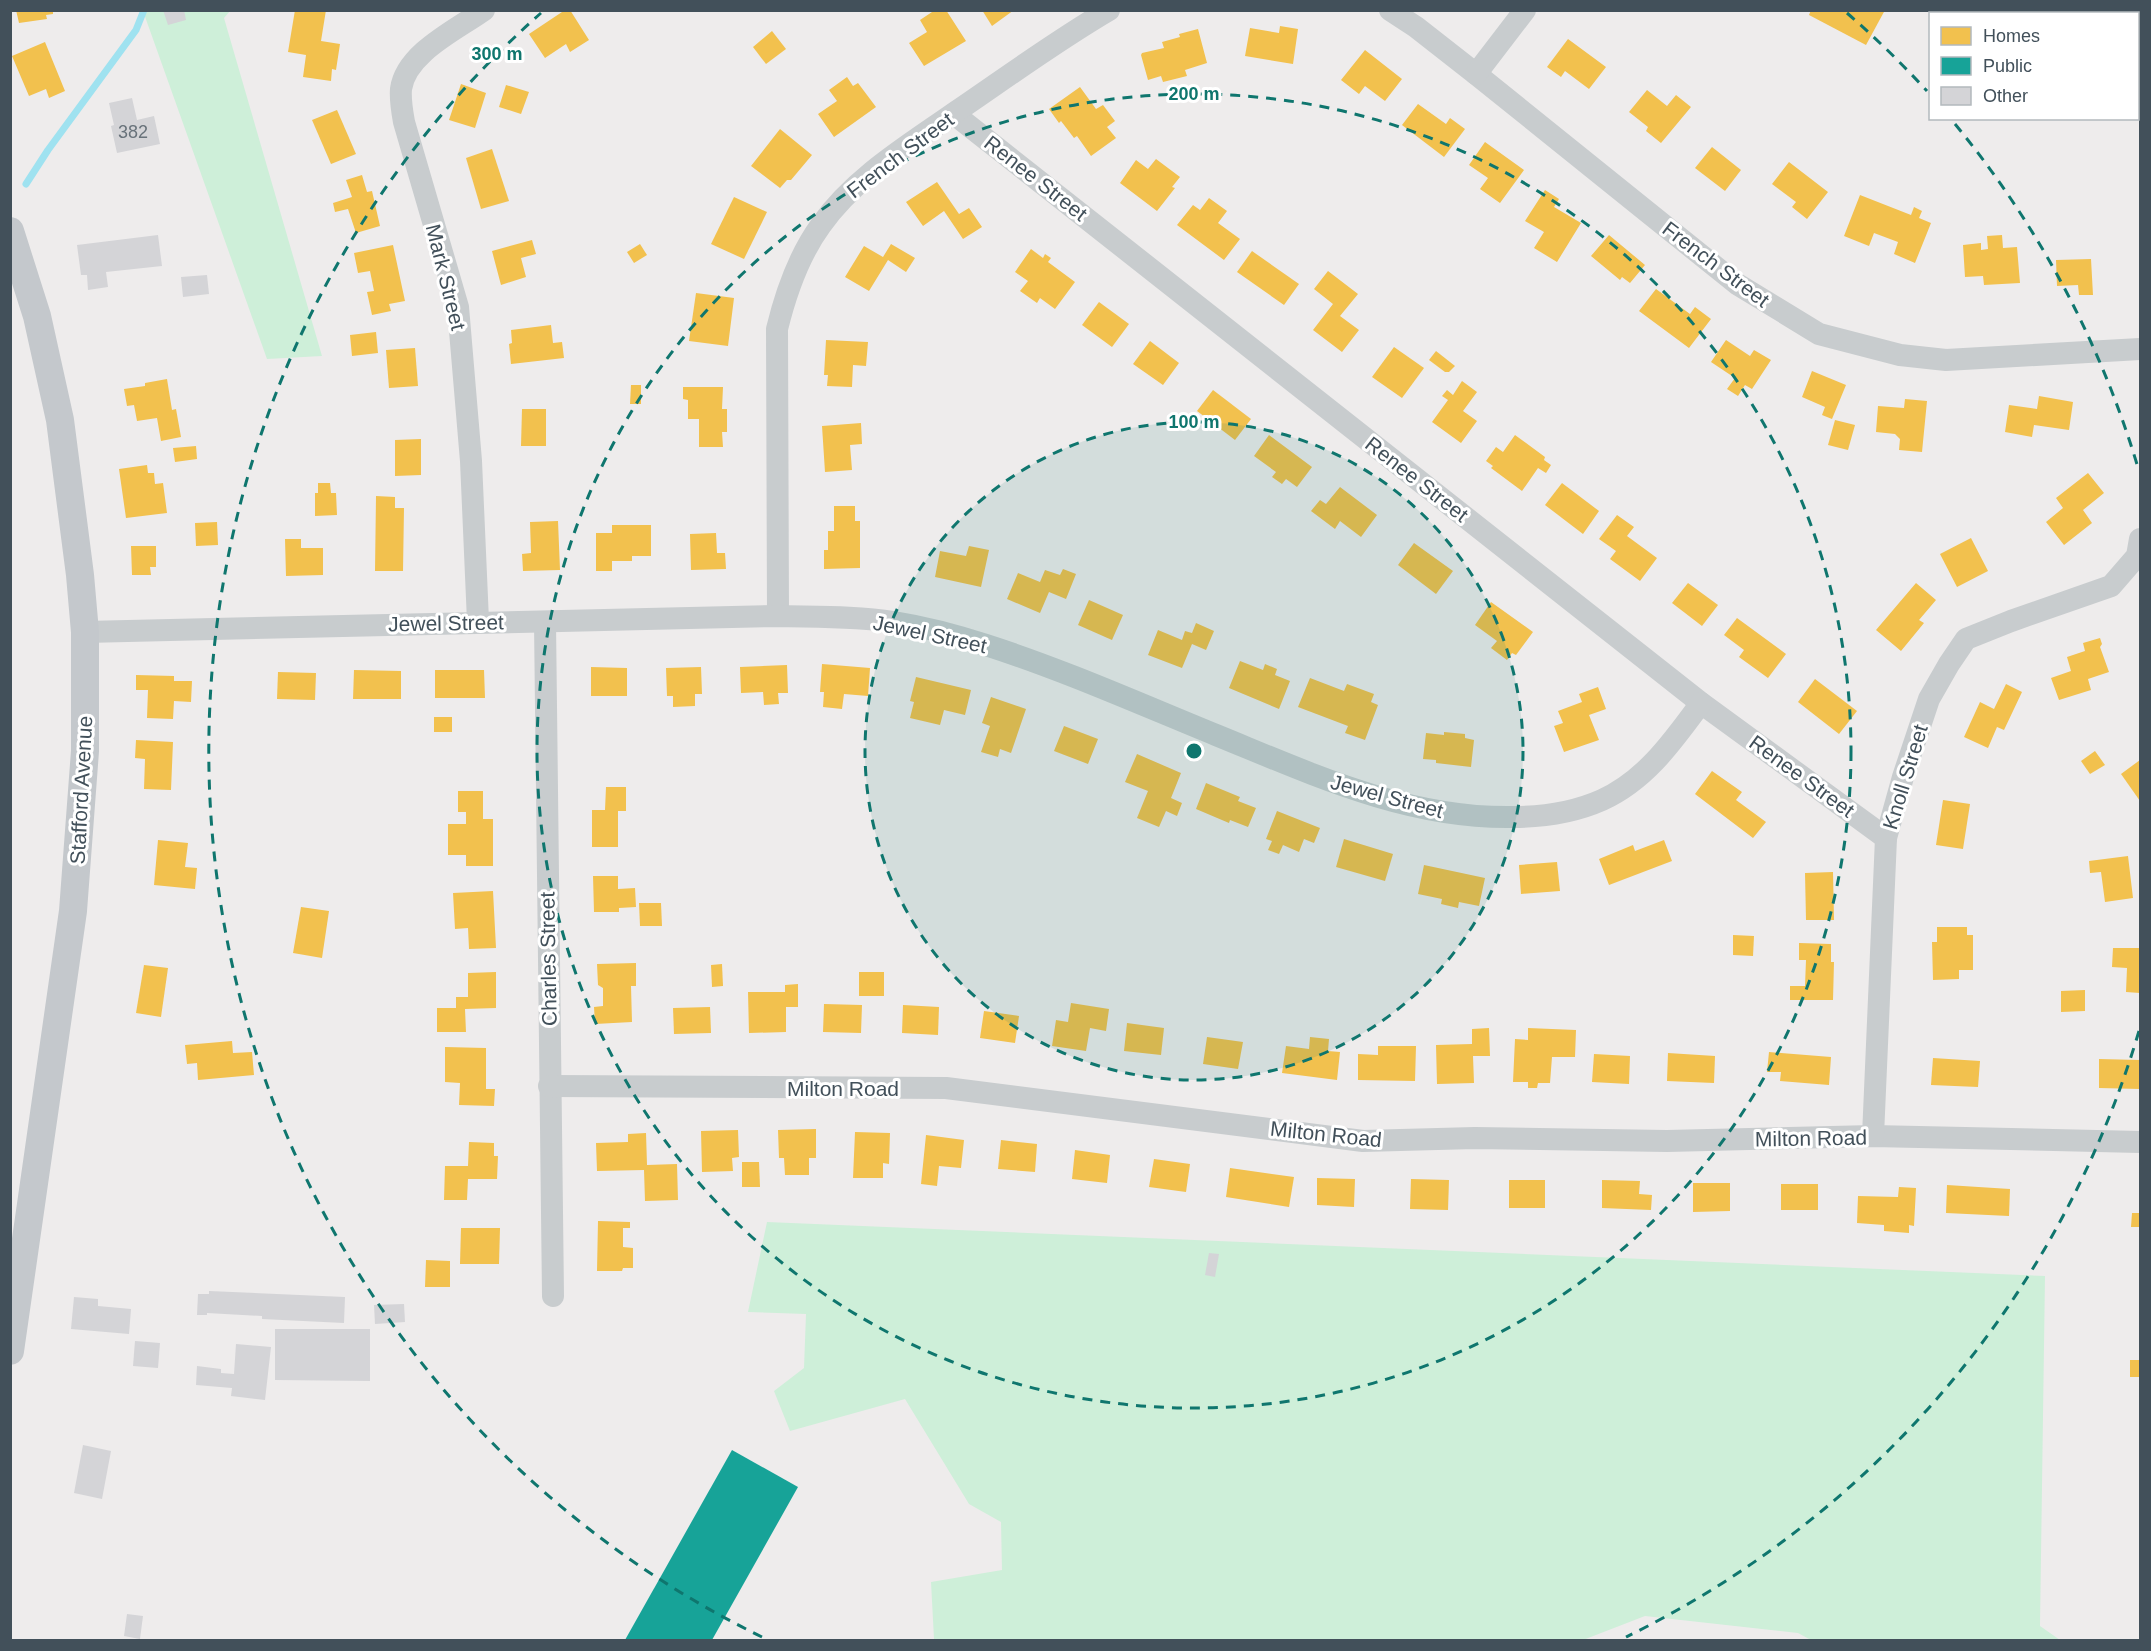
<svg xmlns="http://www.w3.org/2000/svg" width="2151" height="1651" viewBox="0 0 2151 1651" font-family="Arial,sans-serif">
  <rect width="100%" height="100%" fill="#eeecec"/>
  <!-- green -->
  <g fill="#ceefd9">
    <path d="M143,11H230L224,18L322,356L267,359Z"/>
    <path d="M767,1222L2045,1276L2040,1626L2060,1640H1811L1798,1633L1645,1616L1583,1640L934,1639L931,1582L1002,1570L1001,1522L969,1504L905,1399L790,1431L774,1391L804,1368L806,1314L748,1312Z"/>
  </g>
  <!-- homes -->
  <g fill="#f2c14e">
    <path d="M16,10H53V14L46,15L47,19L19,23Z"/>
    <path d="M295,10H326L321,41L340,44L336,70L332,69L331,81L303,77L306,55L288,52Z"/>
    <path d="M565,10H570L589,40L570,52L566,44L545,58L529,34Z"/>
    <path d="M935,10H946L966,41L924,66L909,43L927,32L920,20Z"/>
    <path d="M982,10H1014L992,26Z"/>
    <path d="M1811,10H1885L1866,45L1809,15Z"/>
    <path d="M1280,26L1298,29L1293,64L1245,56L1250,28L1279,33Z"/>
    <path d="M1198,29L1207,63L1185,70L1187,76L1163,82L1161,76L1148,80L1141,55L1142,53L1164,48L1162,42L1180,37L1179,34Z"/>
    <path d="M772,31L786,49L766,64L753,47Z"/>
    <path d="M1568,39L1606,67L1589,89L1565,71L1561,77L1547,67Z"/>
    <path d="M45,42L65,91L49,98L46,89L29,96L12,56Z"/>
    <path d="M1365,50L1402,79L1385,101L1365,86L1359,94L1341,80Z"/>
    <path d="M847,77L853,86L858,83L876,107L834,137L818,114L837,101L829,90Z"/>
    <path d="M461,84L486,93L475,128L449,120Z"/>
    <path d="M506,85L529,92L521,114L499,107Z"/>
    <path d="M1080,87L1096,109L1103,105L1115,121L1107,127L1116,138L1091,156L1077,136L1074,138L1061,121L1059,123L1049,109Z"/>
    <path d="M1647,90L1667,106L1676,95L1691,107L1661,143L1646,131L1648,127L1629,112Z"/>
    <path d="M1418,104L1446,124L1450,118L1465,129L1444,157L1402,125Z"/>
    <path d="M337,110L356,154L331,164L312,120Z"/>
    <path d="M780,129L812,155L791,180H787L780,188L751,166Z"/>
    <path d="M1485,142L1524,170L1500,203L1480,189L1488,178L1469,165Z"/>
    <path d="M1712,147L1741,170L1725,191L1695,168Z"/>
    <path d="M492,149L509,201L481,209L466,158Z"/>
    <path d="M1156,159L1180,177L1172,187L1175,188L1157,211L1120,183L1136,160L1148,169Z"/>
    <path d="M1789,162L1828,192L1807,219L1792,207L1796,202L1772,184Z"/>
    <path d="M362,175L367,192L372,191L380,226L356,233L348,209L335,212L333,203L352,197L346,180Z"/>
    <path d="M937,182L959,214L969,208L982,227L963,239L944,211L923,226L906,202Z"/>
    <path d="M1545,190L1559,199L1554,207L1581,223L1557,262L1534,248L1544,232L1525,221Z"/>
    <path d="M1860,195L1911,215L1914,207L1922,211L1919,218L1931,223L1915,263L1894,254L1898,242L1874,233L1869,246L1844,236Z"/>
    <path d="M734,197L767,212L744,259L711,244Z"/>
    <path d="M1209,198L1227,211L1218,223L1240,239L1224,260L1177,225L1193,205L1200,210Z"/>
    <path d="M1609,235L1645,265L1630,283L1622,277L1620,280L1591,256Z"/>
    <path d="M2002,235L2003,248L2017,247L2020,283L1984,285L1983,276L1965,277L1963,245L1981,243V250L1988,249L1987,236Z"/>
    <path d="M532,240L536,254L521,258L526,277L501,285L492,251Z"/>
    <path d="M640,244L647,255L634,263L627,252Z"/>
    <path d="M891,244L915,258L906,272L888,260L869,291L845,277L864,246L883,257Z"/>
    <path d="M393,245L405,301L389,304L391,311L372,315L367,292L374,291L370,271L358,273L354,253Z"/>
    <path d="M1031,249L1043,258L1045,254L1051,258L1048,262L1075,282L1055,309L1040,298L1037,303L1020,291L1028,281L1015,272Z"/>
    <path d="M1252,251L1299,284L1284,305L1237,272Z"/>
    <path d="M2091,259L2093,295H2079L2078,285L2057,286L2056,260Z"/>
    <path d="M1328,271L1358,294L1340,316L1359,330L1342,352L1313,330L1333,304L1314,289Z"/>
    <path d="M1656,289L1690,314L1695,307L1711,319L1689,348L1639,311Z"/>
    <path d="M696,293L734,298L728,346L689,341Z"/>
    <path d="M1099,302L1129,324L1112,347L1082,325Z"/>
    <path d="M551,325L553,343L562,342L564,358L511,364L509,344L512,343L511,330Z"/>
    <path d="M376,332L378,353L352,356L350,335Z"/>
    <path d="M826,340L868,342L866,366L853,365L852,387L827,386L828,375H824Z"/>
    <path d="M1726,340L1750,356L1754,350L1771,360L1752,389L1745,385L1738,396L1727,389L1735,378L1711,362Z"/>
    <path d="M1150,341L1179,363L1163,385L1133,364Z"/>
    <path d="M1394,347L1424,368L1402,398L1372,377Z"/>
    <path d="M415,348L418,386L389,388L386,350Z"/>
    <path d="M1436,351L1455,366L1449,372H1445L1429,360Z"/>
    <path d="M1812,371L1846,385L1832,419L1822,415L1825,407L1802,397Z"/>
    <path d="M167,379L172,410L176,409L181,437L161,441L157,418L137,421L134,405L127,406L124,389L145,386V383Z"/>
    <path d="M1462,381L1477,392L1463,411L1477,421L1461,443L1432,422L1448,400L1442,396L1447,390L1453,395Z"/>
    <path d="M631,385H641V404H630Z"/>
    <path d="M683,387H723L722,409H727V432H722L723,447H699V419H688V400L683,399Z"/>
    <path d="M1213,390L1251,419L1235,440L1197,411Z"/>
    <path d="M2039,396L2073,402L2069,430L2034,425L2032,437L2005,432L2009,405L2037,409Z"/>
    <path d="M1905,399L1927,401L1922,452L1899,450L1900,439L1895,434L1876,432L1878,406L1904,408Z"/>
    <path d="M522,409H546V446H521Z"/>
    <path d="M1835,420L1855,425L1848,450L1828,445Z"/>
    <path d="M861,423L862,444L850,445L852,470L825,472L822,426Z"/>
    <path d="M1269,435L1312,467L1297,487L1286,479L1282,484L1272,477L1276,472L1254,456Z"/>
    <path d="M1515,435L1545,457L1544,460L1551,465L1546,473L1538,468L1522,491L1491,468L1493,466L1486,461L1496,447L1503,452Z"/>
    <path d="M421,439V475L395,476V440Z"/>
    <path d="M196,446L197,459L175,462L173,448Z"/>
    <path d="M147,465L148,473H154L155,484L163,483L167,513L126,518L119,469Z"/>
    <path d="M2088,473L2104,493L2083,510L2092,523L2064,545L2046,522L2063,508L2056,498Z"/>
    <path d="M318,483H330L331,493H336L337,515L315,516V493H318Z"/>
    <path d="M1562,483L1599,511L1583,534L1545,505Z"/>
    <path d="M1340,487L1377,515L1361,537L1340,521L1335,529L1311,511L1320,500L1326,504Z"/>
    <path d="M376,496L395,497V508H404L403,571H375Z"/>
    <path d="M834,506H855V521H860V568L824,569V550H828V531H834Z"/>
    <path d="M1617,515L1634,527L1627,536L1657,558L1640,581L1610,559L1616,551L1599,539Z"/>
    <path d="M558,521L560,570L523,571L522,554L531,553L530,522Z"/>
    <path d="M217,522L218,545L196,546L195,523Z"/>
    <path d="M612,525H651V556H632V561H612V571H596V533H612Z"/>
    <path d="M716,533L717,553H725L726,569L691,570L690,534Z"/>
    <path d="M1971,538L1988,571L1957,587L1940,554Z"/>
    <path d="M285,539H301V548H323V575L286,576Z"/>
    <path d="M1414,543L1453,571L1436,594L1398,565Z"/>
    <path d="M131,546H156V567H150L151,575H132Z"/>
    <path d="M969,546L989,550L981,587L935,577L940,551L966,556Z"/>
    <path d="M1063,569L1076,574L1066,599L1049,592L1040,613L1007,599L1018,573L1040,582L1045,570L1060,575Z"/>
    <path d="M1688,583L1718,605L1702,626L1672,603Z"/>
    <path d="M1916,583L1936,600L1919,620L1924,623L1901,651L1876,630Z"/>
    <path d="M1089,600L1123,615L1112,640L1078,625Z"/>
    <path d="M1491,602L1533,632L1516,655L1512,653L1507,660L1491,648L1497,641L1475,625Z"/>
    <path d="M1737,618L1786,654L1768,678L1739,657L1744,650L1724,635Z"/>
    <path d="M1196,623L1214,631L1206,650L1192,644L1182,668L1148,655L1158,630L1182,640L1185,631L1192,633Z"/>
    <path d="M2100,638L2102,644L2100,647L2109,672L2088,679L2091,690L2059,700L2051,678L2071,671L2067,657L2085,651L2083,643Z"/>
    <path d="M1240,661L1263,670L1265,664L1277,669L1275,675L1290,681L1279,709L1229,688Z"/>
    <path d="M822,664L870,668L868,696L844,694L842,709L823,707L824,692H820Z"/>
    <path d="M787,665L788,693H778L779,704L764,705L763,692L741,693L740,667Z"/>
    <path d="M591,667L627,668V696H591Z"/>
    <path d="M701,667L702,694H695V706L673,707V696H667L666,668Z"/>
    <path d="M354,670L401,671V699H353Z"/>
    <path d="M435,670H484L485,698H435Z"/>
    <path d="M278,672L316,673L315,700L277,699Z"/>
    <path d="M136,675L174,676V681H192L191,702L174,701L173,719L147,718L148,690H136Z"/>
    <path d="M916,677L971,690L965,715L944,710L940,725L910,718L914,702L910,701Z"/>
    <path d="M1310,678L1344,691L1347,684L1374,694L1371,702L1378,705L1365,740L1345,733L1348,726L1298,707Z"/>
    <path d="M1815,679L1857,711L1839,734L1798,702Z"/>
    <path d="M2006,684L2022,692L2004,730L1997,727L1988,748L1964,737L1980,702L1994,709Z"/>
    <path d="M1598,687L1606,709L1589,715L1599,740L1564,752L1554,726L1563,723L1558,711L1582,702L1579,694Z"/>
    <path d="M991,697L1026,709L1011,753L1000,749L998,757L981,752L990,726L982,723Z"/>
    <rect x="434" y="717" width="18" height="15"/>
    <path d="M1064,726L1098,739L1088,764L1054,751Z"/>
    <path d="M1444,732L1465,734V738L1474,740L1471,767L1436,763V760L1423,759L1426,733L1444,735Z"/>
    <path d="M136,740L173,742L171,790L144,789L145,759L135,758Z"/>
    <path d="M2095,751L2105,765L2090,774L2081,761Z"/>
    <path d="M1137,754L1181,773L1171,798L1182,803L1177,816L1166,811L1159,827L1137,818L1148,791L1125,782Z"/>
    <path d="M2140,760V801L2121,774Z"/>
    <path d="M1712,771L1742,792L1736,800L1766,822L1753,838L1695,794Z"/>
    <path d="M1206,783L1240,797L1238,801L1256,808L1248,827L1230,820L1229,823L1196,809Z"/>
    <path d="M606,787H626V811H618V847H592V810H605Z"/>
    <path d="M458,791H483V819H493V866H466V855H448V824H466V812H458Z"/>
    <path d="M1943,800L1970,804L1963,849L1936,845Z"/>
    <path d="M1277,811L1320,828L1314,843L1304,839L1299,852L1283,845L1279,854L1268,850L1272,841L1266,839Z"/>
    <path d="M1344,839L1393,854L1385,881L1336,867Z"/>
    <path d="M158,840L188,843L185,867L197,868L195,889L154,885Z"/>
    <path d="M1664,840L1672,861L1609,885L1599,859L1633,845L1635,851Z"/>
    <path d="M2128,856L2133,898L2105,902L2101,872L2090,873L2089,861Z"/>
    <path d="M1557,862L1560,891L1521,894L1519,865Z"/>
    <path d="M1424,865L1485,878L1479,906L1459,902L1458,908L1441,904L1442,899L1418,894Z"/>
    <path d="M1833,872L1834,920H1806L1805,873Z"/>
    <path d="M593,876H618V889L635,888L636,907L619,908V912H594Z"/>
    <path d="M493,891L496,948L469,949L468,928L455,929L453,893Z"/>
    <path d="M639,903H661L662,926H640Z"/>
    <path d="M301,907L329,911L322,958L293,953Z"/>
    <path d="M1937,927H1967V935H1973V970H1959V979L1933,980L1932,942H1937Z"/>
    <path d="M1733,935L1754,936L1753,956L1733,955Z"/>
    <path d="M1799,943L1831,944V962H1834L1833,1000H1790V986H1805L1806,960H1799Z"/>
    <path d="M2113,948H2140V993L2126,992L2127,968L2112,967Z"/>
    <path d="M636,963V986H631L632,1022L595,1024L594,1007L603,1006V988L598,985L597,964Z"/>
    <path d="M722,964L723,986L712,987L711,965Z"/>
    <path d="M144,965L168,968L161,1017L136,1013Z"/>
    <path d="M496,972V1008L465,1009L466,1032H437V1008H456V997H468V973Z"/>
    <rect x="859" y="972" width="25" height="24"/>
    <path d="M798,984V1007H786V1032L749,1033L748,992H785V985Z"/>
    <path d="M2085,990V1011L2061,1012V991Z"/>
    <path d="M1071,1003L1109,1009L1106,1031L1090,1028L1086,1051L1052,1046L1056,1020L1068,1022Z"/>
    <path d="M824,1004L862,1005L861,1033L823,1032Z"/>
    <path d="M903,1005L939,1007L938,1035L902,1033Z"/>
    <path d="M710,1007L711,1033L674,1034L673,1008Z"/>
    <path d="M984,1011L1019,1016L1015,1043L980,1038Z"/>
    <path d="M1127,1023L1164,1028L1161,1055L1124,1051Z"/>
    <path d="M1489,1028L1490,1056H1473L1474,1083L1437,1084L1436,1045L1472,1044V1029Z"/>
    <path d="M1528,1028L1576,1030L1575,1057H1552L1550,1083H1538L1537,1088H1528V1082H1513L1515,1039L1528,1040Z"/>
    <path d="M1207,1037L1243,1042L1238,1069L1203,1064Z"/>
    <path d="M1310,1037L1329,1039L1328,1051L1340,1052L1337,1080L1282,1073L1286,1046L1309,1049Z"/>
    <path d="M232,1041L233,1053L252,1052L254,1075L198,1080L197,1063L187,1064L185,1045Z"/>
    <path d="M1378,1046H1416L1415,1081L1358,1080V1054L1378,1055Z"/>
    <path d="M445,1047L486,1048V1089H495L494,1106L459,1105L460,1083L445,1082Z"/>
    <path d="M1769,1052L1831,1057L1829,1085L1780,1081L1781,1072H1767Z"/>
    <path d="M1668,1053L1715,1056L1714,1083L1667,1081Z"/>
    <path d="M1594,1054L1630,1056L1629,1084L1592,1082Z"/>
    <path d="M1933,1058L1980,1061L1978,1087L1931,1085Z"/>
    <path d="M2099,1059L2140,1060V1089L2099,1088Z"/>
    <path d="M816,1129V1158H809V1175H785L784,1158H779L778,1130Z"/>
    <path d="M738,1130L739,1157L732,1158L733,1171L702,1172L701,1131Z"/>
    <path d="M855,1132L890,1133L889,1164L883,1163V1178H853Z"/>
    <path d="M646,1133L647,1165L677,1164L678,1200L645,1201L644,1170L597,1171L596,1143L628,1142V1134Z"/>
    <path d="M926,1135L964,1140L961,1168L939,1166L937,1186L921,1184Z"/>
    <path d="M1001,1140L1037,1144L1035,1172L998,1169Z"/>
    <path d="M469,1142L494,1143V1156H498L497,1179H468L467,1200H444L445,1166H468Z"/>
    <path d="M1075,1150L1110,1155L1107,1183L1072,1179Z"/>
    <path d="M1154,1159L1190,1164L1186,1192L1149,1187Z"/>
    <path d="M742,1162H759L760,1187H742Z"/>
    <path d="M1230,1168L1294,1177L1289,1207L1226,1197Z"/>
    <path d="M1317,1178L1355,1179L1354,1207L1317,1205Z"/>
    <path d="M1411,1179L1449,1180L1448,1210L1410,1209Z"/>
    <rect x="1509" y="1180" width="36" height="28"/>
    <path d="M1602,1180L1640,1181L1639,1194L1652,1195L1651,1210L1602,1208Z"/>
    <path d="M1693,1183H1730V1211L1693,1212Z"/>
    <rect x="1781" y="1184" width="37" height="26"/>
    <path d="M1947,1185L2010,1189L2009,1216L1946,1213Z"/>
    <path d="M1899,1187L1916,1188L1914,1226L1909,1225V1233L1884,1231V1225L1857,1223L1858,1196L1898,1197Z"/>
    <path d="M2132,1213H2140V1227H2131Z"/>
    <path d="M598,1221L630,1222V1228H623V1247L633,1248V1268H623L622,1271H597Z"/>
    <path d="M461,1228H500L499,1264H460Z"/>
    <path d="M426,1260L450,1261V1287H425Z"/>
    <rect x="2130" y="1360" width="10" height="17"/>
  </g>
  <!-- public -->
  <path fill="#17a398" d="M732,1450L798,1487L712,1640H625Z"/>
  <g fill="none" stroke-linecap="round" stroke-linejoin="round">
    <!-- stream -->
    <path stroke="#9fe2f0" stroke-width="7" d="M26,184L48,150L136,30L144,10"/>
  </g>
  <!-- building -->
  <g fill="#d4d4d7">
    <path d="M163,10H184L186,20L168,25Z"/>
    <path d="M132,98L137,120L154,116L160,144L117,153L111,126L114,125L109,103Z"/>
    <path d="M158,235L162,266L106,272L108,287L88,290L87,275H81L77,245Z"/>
    <path d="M207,275L209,294L183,297L181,277Z"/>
    <path d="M1209,1253L1219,1254L1215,1277L1205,1275Z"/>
    <path d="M209,1291L345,1297L344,1323L262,1319V1316L207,1313V1315H197L198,1294H209Z"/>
    <path d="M74,1297L98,1299V1306L131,1309L129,1334L71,1329Z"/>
    <path d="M404,1304L405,1322L375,1324L374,1305Z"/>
    <path d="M275,1329H370V1381L275,1380Z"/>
    <path d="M135,1341L160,1343L158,1368L133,1366Z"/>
    <path d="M236,1344L271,1347L265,1400L231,1396L232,1388L196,1385L197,1366L221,1369V1373L234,1374Z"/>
    <path d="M83,1445L111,1451L102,1499L74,1493Z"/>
    <path d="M127,1614L143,1616L140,1639L124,1636Z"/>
  </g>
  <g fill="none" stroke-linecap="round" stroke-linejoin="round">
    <!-- minor -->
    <g stroke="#c8ccce" stroke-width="22">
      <path d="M1390,10L1416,27L1476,74L1737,284L1819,334L1900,355L1946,360L2140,349"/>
      <path d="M1476,74L1525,10"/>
      <path d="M954,114L1701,703L1886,838"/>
      <path d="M778,616L777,329C786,292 799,255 821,225C856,176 909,145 957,111C1007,77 1056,41 1109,10"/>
      <path d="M478,621L471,461L458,307L404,122C402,111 400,100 401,89C406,53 456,30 484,10"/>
      <path d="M545,622L553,1296"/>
      <path d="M85,632L778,616C816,617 856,616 894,622C925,627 956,635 986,645C1064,670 1140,704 1216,735C1312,774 1407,819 1513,817C1542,817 1575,812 1602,800C1646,780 1673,741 1701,703"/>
      <path d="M549,1086L946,1088L1363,1141L1475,1138L1667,1141L1873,1136L2140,1142"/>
      <path d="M1873,1136L1886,838L1903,777L1929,699L1949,664L1966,639L2011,621L2111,586L2137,556L2140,539"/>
    </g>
    <!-- major -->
    <path stroke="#c4c8cc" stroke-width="28" d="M10,231L37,316L60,420L80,575L85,632V751L73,911L10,1351"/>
  </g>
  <!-- distance rings -->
  <circle cx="1194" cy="751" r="329" fill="#0f766e" fill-opacity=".12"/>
  <g fill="none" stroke="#0f766e" stroke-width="3" stroke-dasharray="10 8">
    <circle cx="1194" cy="751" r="329"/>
    <circle cx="1194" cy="751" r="657"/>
    <path d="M2139 1031A986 986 0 0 1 1626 1637M762 1637A986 986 0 0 1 541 13M1847 13A986 986 0 0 1 1927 91M1955 124A986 986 0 0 1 2139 471"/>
  </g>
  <g text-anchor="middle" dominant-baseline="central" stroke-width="6" stroke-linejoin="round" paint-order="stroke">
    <!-- number labels -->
    <g font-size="18" fill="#68727a">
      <text x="133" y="132">382</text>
    </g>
    <!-- street labels -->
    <g font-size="21" fill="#42505a" stroke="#fff">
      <text transform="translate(900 155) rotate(-37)">French Street</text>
      <text transform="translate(1036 178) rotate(38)">Renee Street</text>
      <text transform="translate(1716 264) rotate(37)">French Street</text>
      <text transform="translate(446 277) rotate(76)">Mark Street</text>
      <text transform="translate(1417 479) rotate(38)">Renee Street</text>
      <text transform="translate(446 623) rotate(-1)">Jewel Street</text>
      <text transform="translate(930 634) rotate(12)">Jewel Street</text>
      <text transform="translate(1802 776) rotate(36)">Renee Street</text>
      <text transform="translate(1905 777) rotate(-73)">Knoll Street</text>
      <text transform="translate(81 790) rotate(-87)">Stafford Avenue</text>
      <text transform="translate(1387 796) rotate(15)">Jewel Street</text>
      <text transform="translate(548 959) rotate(-91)">Charles Street</text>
      <text x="843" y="1088">Milton Road</text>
      <text transform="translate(1326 1134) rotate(6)">Milton Road</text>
      <text transform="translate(1811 1138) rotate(-1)">Milton Road</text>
    </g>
  </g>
  <circle cx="1194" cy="751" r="9" fill="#0f766e" stroke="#fff" stroke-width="3"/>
  <g font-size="18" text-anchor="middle" font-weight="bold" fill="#0f766e" stroke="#fff" stroke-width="6" stroke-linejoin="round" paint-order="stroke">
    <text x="497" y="60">300 m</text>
    <text x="1194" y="100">200 m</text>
    <text x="1194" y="428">100 m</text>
  </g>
  <!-- border -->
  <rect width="2151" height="1651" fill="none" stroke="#42505a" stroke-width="24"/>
  <!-- legend -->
  <rect x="1929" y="12" width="210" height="108" fill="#ffffff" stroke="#b3b9bd" stroke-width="1.5"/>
  <rect x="1941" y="27" width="30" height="18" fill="#f2c14e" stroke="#b3b9bd" stroke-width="1.5"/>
  <text x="1983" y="42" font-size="18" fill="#42505a">Homes</text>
  <rect x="1941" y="57" width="30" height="18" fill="#17a398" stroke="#b3b9bd" stroke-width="1.5"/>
  <text x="1983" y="72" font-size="18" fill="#42505a">Public</text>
  <rect x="1941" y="87" width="30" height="18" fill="#d4d4d7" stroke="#b3b9bd" stroke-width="1.5"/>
  <text x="1983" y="102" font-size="18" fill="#42505a">Other</text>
</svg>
